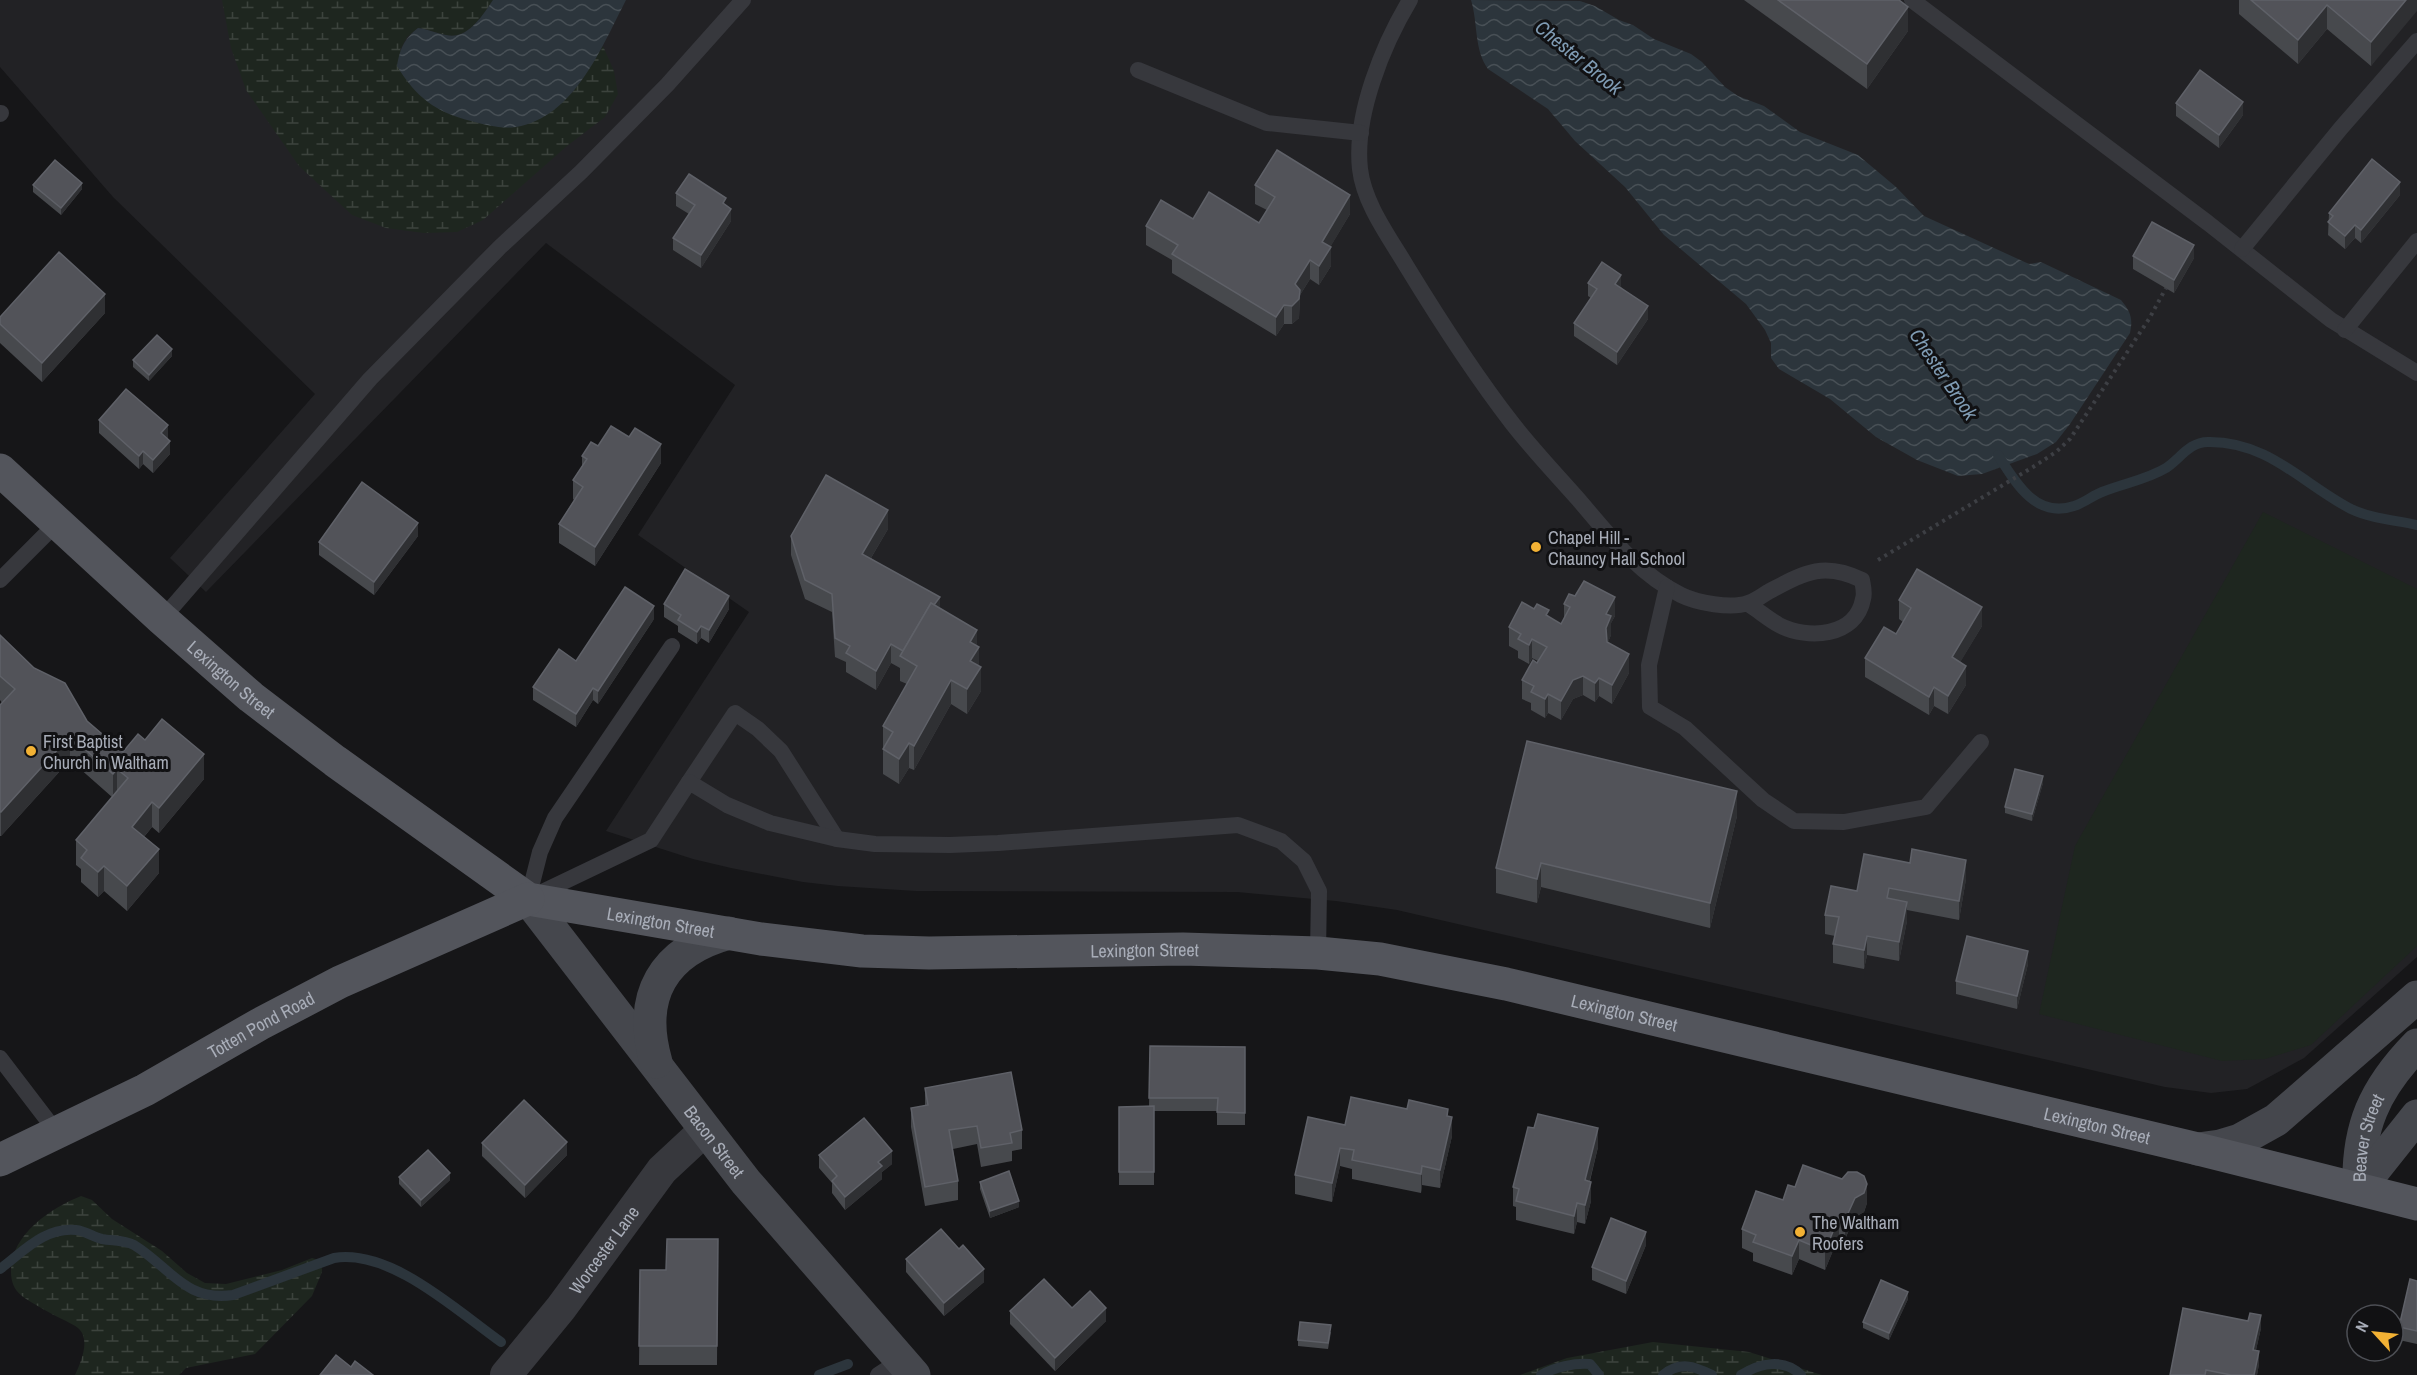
<svg xmlns="http://www.w3.org/2000/svg" width="2417" height="1375" viewBox="0 0 2417 1375" font-family="'Archivo Narrow',sans-serif">
  <defs>
    <pattern id="wetland-marsh" width="20" height="14" patternUnits="userSpaceOnUse" patternTransform="scale(1.5)"><rect width="20" height="14" fill="#1e261f"/><path d="M1 5h8M5 5V1M11 12h8M15 12V8" fill="none" stroke="#3c433d"/></pattern>
    <pattern id="water-waves" width="16" height="10" patternUnits="userSpaceOnUse" patternTransform="scale(1.5)"><rect width="16" height="10" fill="#2c353c"/><path d="M0 5q4-4 8 0t8 0" fill="none" stroke="#485056"/></pattern>
  </defs>
  <rect width="100%" height="100%" fill="#161618"/>
  <!-- built -->
  <path fill="#222225" d="M0,0H2417V957L2304,1058L2247,1089L2211,1093L2165,1087L1397,910L1336,901L1237,892L916,891L838,886L803,882L731,868L693,859L606,831L749,612L638,535L735,385L546,243L206,592L170,558L315,394L113,197L0,67Z"/>
  <!-- wetland -->
  <g fill="url(#wetland-marsh)">
    <path d="M222,0H493C482,16 468,40 446,35C436,33 428,29 418,28L407,37L400,50L572,93L603,46L614,71L618,94L605,117L567,146L483,220L457,232L424,233L386,228L352,215L299,166L246,90L231,48Z"/>
    <path d="M81,1196L92,1200L112,1219L162,1251L187,1273L205,1283L226,1284L282,1270L312,1258L322,1261V1272L312,1296L255,1354L186,1368L179,1375H75C81,1362 91,1339 78,1328C75,1325 69,1323 66,1321C53,1315 33,1304 22,1296C14,1290 11,1281 11,1272C10,1235 51,1208 81,1196Z"/>
    <path d="M1653,1342L1749,1352L1822,1375H1520L1567,1358Z"/>
  </g>
  <!-- garden -->
  <path fill="#1e261f" d="M2263,512L2417,589V946L2311,1045L2265,1059L2222,1061L2039,1014L2075,846Z"/>
  <!-- water -->
  <g fill="url(#water-waves)">
    <path d="M493,0H626C602,46 575,117 516,127C501,129 486,125 471,121C435,112 416,97 397,66C400,49 404,39 418,28C428,29 435,33 446,35C468,40 482,16 493,0Z"/>
    <path d="M1471,0L1580,1L1595,6L1619,20L1633,25L1654,39L1691,54L1702,62L1725,87L1738,96L1764,106L1800,132L1858,155L1896,187L1924,216L2029,264L2041,262L2121,300C2131,312 2133,319 2130,333L2070,424L2056,442L2037,454L1982,474L1958,476L1917,460L1876,437L1830,399L1779,369L1771,358V343L1765,330L1746,304L1664,235L1625,187L1575,141L1548,109L1488,69C1474,50 1478,23 1471,0Z"/>
  </g>
  <g fill="none" stroke-linecap="round" stroke-linejoin="round">
    <!-- stream -->
    <g stroke="#2c353c" stroke-width="10">
      <path d="M1998,455C2015,482 2036,519 2074,506C2084,503 2092,496 2102,492C2124,483 2146,480 2166,468C2180,459 2189,442 2208,442C2268,441 2303,484 2351,509C2372,519 2395,520 2417,525"/>
      <path d="M0,1269C23,1252 44,1227 76,1230C86,1231 93,1237 102,1239C113,1241 124,1240 134,1245C170,1267 185,1302 233,1295L334,1258C391,1249 456,1310 501,1342"/>
      <path d="M819,1375L848,1364"/>
      <path d="M1541,1375C1555,1367 1574,1363 1590,1364L1599,1375"/>
      <path d="M1663,1375C1680,1361 1694,1366 1712,1375"/>
      <path d="M1741,1375C1760,1363 1784,1358 1801,1375"/>
    </g>
    <!-- path -->
    <path stroke="#3d3f44" stroke-width="4" stroke-dasharray="3 4.5" stroke-linecap="butt" d="M1878,560L2033,467L2056,452L2070,439L2149,319L2166,288"/>
    <!-- service -->
    <g stroke="#37383d" stroke-width="16">
      <path d="M1410,0C1383,45 1354,115 1360,169C1364,204 1390,238 1407,267C1440,321 1474,374 1512,423C1533,450 1556,474 1578,499C1609,535 1638,574 1681,595C1697,603 1731,609 1748,603C1755,601 1762,596 1768,592C1804,573 1823,561 1862,580C1863,586 1865,593 1863,599C1856,637 1808,640 1779,625C1768,619 1758,610 1748,604"/>
      <path d="M1912,0L2208,223L2331,320L2417,373"/>
      <path d="M1138,70L1267,123L1361,133"/>
      <path d="M0,114L1,113"/>
      <path d="M2242,249L2341,128L2417,41"/>
      <path d="M2345,330L2417,241"/>
      <path d="M0,580L57,523"/>
      <path d="M1667,587L1649,665L1650,707L1685,728L1763,800L1794,821L1844,822L1926,807L1981,742"/>
      <path d="M162,619L370,379L500,247L581,172L667,85L743,0"/>
      <path d="M689,782L735,713L758,729L781,751L837,839"/>
      <path d="M534,896L651,840L689,782L727,805L770,823L837,839L875,844L950,845L998,843L1238,825L1281,841L1304,861L1319,891L1318,953"/>
      <path d="M528,899L540,852L555,818L672,646"/>
      <path d="M0,1058L58,1134"/>
      <path d="M878,1375L901,1360"/>
    </g>
    <!-- minor -->
    <path stroke="#37383d" stroke-width="32" id="s1" d="M506,1375L561,1308L662,1170L705,1130"/>
    <!-- secondary -->
    <g stroke="#45474d" stroke-width="33">
      <path id="s2" d="M528,899L746,1182L914,1375"/>
      <path d="M656,1062C637,996 663,951 729,933"/>
      <path d="M2198,1149L2220,1146L2240,1140L2276,1120L2417,997"/>
      <path id="s3" d="M2359,1189C2357,1128 2374,1089 2417,1045"/>
      <path d="M2359,1189L2417,1116"/>
    </g>
    <!-- primary -->
    <g stroke="#53555c" stroke-width="33">
      <path id="s4" d="M0,470L162,619L251,697L335,761L528,899L761,939L862,951L929,953L1183,949L1318,953L1380,959L1506,984L2198,1149L2417,1204"/>
      <path id="s5" d="M0,1160L145,1090L260,1024L340,982L528,899"/>
    </g>
  </g>
  <!-- wall -->
  <g fill="#47494d">
    <path d="M1744,0H1899L1908,31L1867,89Z"/>
    <path d="M2239,0H2417L2371,66L2327,29L2298,64L2239,14Z"/>
    <path d="M2176,103L2243,115L2219,148L2176,116Z"/>
    <path d="M33,185L82,189L61,215L33,192Z"/>
    <path d="M1255,185L1350,214L1330,247L1331,266L1319,285L1310,279L1300,295L1299,318L1292,324H1284L1276,336L1172,273V260L1146,245V226L1193,219L1259,223L1267,210L1255,204Z"/>
    <path d="M676,193L731,221L701,268L673,250V238L689,214L676,206Z"/>
    <path d="M2400,195L2361,243L2355,238L2345,249L2328,235L2329,213Z"/>
    <path d="M2133,256L2194,258L2174,293L2133,269Z"/>
    <path d="M1588,283L1621,287L1648,319L1617,365L1574,336V323L1591,298L1588,296Z"/>
    <path d="M105,313L42,382L0,343V317Z"/>
    <path d="M172,356L149,381L133,367V360Z"/>
    <path d="M99,420L168,438L167,439L170,454L153,473L143,464L139,469L99,433Z"/>
    <path d="M598,446L661,463L595,566L559,543V524L574,500L573,499V480L582,466V456Z"/>
    <path d="M888,529L871,558L940,609L977,646L981,691L967,714L951,704L914,770L909,768L899,784L883,774V726L907,684L900,681V668L891,663L876,690L846,672V662L835,657L832,612L805,599L791,555V536Z"/>
    <path d="M418,536L374,595L319,555V542Z"/>
    <path d="M1899,600L1982,626L1960,662L1966,685L1948,714L1934,706L1929,715L1865,677V658L1896,634L1903,622L1899,619Z"/>
    <path d="M664,604L729,609L709,643L701,638L697,644L678,632V626L664,617Z"/>
    <path d="M1564,604L1615,616L1611,623V635L1608,642L1629,673L1612,704L1599,696L1595,702L1583,695L1573,699L1561,720L1548,713L1545,718L1531,710V703L1522,699V680L1538,661L1532,658L1529,664L1518,658V651L1509,646V627L1549,617L1561,624L1564,620Z"/>
    <path d="M654,619L598,704L593,700L576,727L533,700V687L576,661Z"/>
    <path d="M0,635L87,721L123,752L145,740L204,779L159,833L152,827L144,837L159,873L127,911L104,891L98,897L81,882V869L76,865V840L112,797L70,760L1,836H0V705L2,703L0,700Z"/>
    <path d="M2043,783L2032,821L2005,813V807Z"/>
    <path d="M1737,816L1710,928L1541,887L1537,903L1496,893V868Z"/>
    <path d="M1966,879L1959,920L1907,910V921L1899,961L1867,955L1864,969L1833,963V944L1835,936L1825,934V915L1857,891Z"/>
    <path d="M2028,964L2017,1009L1956,994V981Z"/>
    <path d="M1150,1046L1245,1047V1125H1217V1111H1154V1185H1119V1107L1149,1106Z"/>
    <path d="M925,1088L1022,1130V1149L1012,1151V1161L981,1167L977,1144L953,1149L958,1181V1200L925,1206L911,1127V1108L925,1106Z"/>
    <path d="M1407,1109L1448,1117L1452,1136L1440,1188L1422,1185L1421,1193L1352,1179V1169L1340,1166L1332,1202L1295,1194V1175L1345,1125Z"/>
    <path d="M482,1143L567,1155L525,1198L482,1156Z"/>
    <path d="M1598,1147L1590,1181L1591,1201L1585,1224L1577,1222L1574,1234L1516,1220V1207L1513,1206V1187Z"/>
    <path d="M819,1155L892,1164L882,1172V1179L845,1210L832,1193V1183L819,1168Z"/>
    <path d="M399,1177L450,1180L421,1207L399,1184Z"/>
    <path d="M980,1182L1019,1207L990,1218L980,1189Z"/>
    <path d="M1795,1187L1867,1203L1864,1212L1855,1217L1845,1239L1839,1236L1825,1270L1799,1259L1792,1275L1753,1261V1253L1742,1248V1229L1783,1200Z"/>
    <path d="M718,1239L717,1365H639L640,1270H666Z"/>
    <path d="M1646,1245L1626,1294L1592,1280V1267Z"/>
    <path d="M906,1259L984,1282L944,1316L906,1272Z"/>
    <path d="M2417,1281V1344L2399,1340V1327Z"/>
    <path d="M1908,1299L1889,1340L1863,1328V1322Z"/>
    <path d="M1010,1311L1106,1321L1055,1371L1010,1324Z"/>
    <path d="M2261,1328L2256,1350L2259,1364L2257,1375H2170Z"/>
    <path d="M1331,1332L1328,1349L1298,1346V1340Z"/>
  </g>
  <!-- shaded-wall -->
  <g fill="#2f3033">
    <path d="M2406,0H2417V11L2371,66V42Z"/>
    <path d="M2327,5V29L2298,64V40Z"/>
    <path d="M1908,7V31L1867,89V64Z"/>
    <path d="M2243,102V115L2219,148V135Z"/>
    <path d="M2400,182V195L2361,243V230Z"/>
    <path d="M82,183V189L61,215V208Z"/>
    <path d="M1350,195V214L1322,261V242Z"/>
    <path d="M731,209V221L701,268V255Z"/>
    <path d="M2355,225V238L2345,249V236Z"/>
    <path d="M2194,245V258L2174,293V280Z"/>
    <path d="M1331,247V266L1319,285V266Z"/>
    <path d="M1310,260V279L1300,295L1299,318L1292,324V306L1295,284Z"/>
    <path d="M1621,275V288L1615,284Z"/>
    <path d="M105,294V313L42,382V363Z"/>
    <path d="M1284,305V324L1276,336V317Z"/>
    <path d="M1648,306V319L1617,365V352Z"/>
    <path d="M172,349V356L149,381V375Z"/>
    <path d="M168,425V438L161,446V433Z"/>
    <path d="M170,441V454L153,473V460Z"/>
    <path d="M661,444V463L595,566V547Z"/>
    <path d="M143,451V464L139,469V456Z"/>
    <path d="M888,510V529L862,573V554Z"/>
    <path d="M418,523V536L374,595V582Z"/>
    <path d="M729,596V609L709,643V630Z"/>
    <path d="M940,597V616L931,609Z"/>
    <path d="M1615,597V616L1611,623V635L1606,647V614Z"/>
    <path d="M654,606V619L598,704V691Z"/>
    <path d="M1982,607V626L1952,676V657Z"/>
    <path d="M701,626V638L697,644V632Z"/>
    <path d="M977,630V649L979,647V670L981,667V691L967,714V689L970,642Z"/>
    <path d="M1532,639V658L1529,664V645Z"/>
    <path d="M891,644V663L876,690V671Z"/>
    <path d="M1629,654V673L1612,704V685Z"/>
    <path d="M1966,666V685L1948,714V696Z"/>
    <path d="M1583,676V695L1573,699L1561,720V701L1573,680Z"/>
    <path d="M1599,678V696L1595,702V683Z"/>
    <path d="M951,680V704L914,770V746Z"/>
    <path d="M1934,687V706L1929,715V697Z"/>
    <path d="M593,688V700L576,727V714Z"/>
    <path d="M1548,694V713L1545,718V699Z"/>
    <path d="M70,736V760L1,836V812Z"/>
    <path d="M909,743V768L899,784V759Z"/>
    <path d="M204,754V779L159,833V808Z"/>
    <path d="M117,769V793L113,798V774Z"/>
    <path d="M2043,776V783L2032,821V814Z"/>
    <path d="M1737,791V816L1710,928V903Z"/>
    <path d="M152,802V827L132,851V827Z"/>
    <path d="M159,849V873L127,911V886Z"/>
    <path d="M1966,860V879L1959,920V901Z"/>
    <path d="M1541,863V887L1537,903V879Z"/>
    <path d="M104,866V891L98,897V872Z"/>
    <path d="M1907,902V921L1899,961V942Z"/>
    <path d="M1867,936V955L1864,969V950Z"/>
    <path d="M2028,951V964L2017,1009V996Z"/>
    <path d="M1452,1117V1136L1440,1188V1170Z"/>
    <path d="M1598,1128V1147L1585,1199V1180Z"/>
    <path d="M567,1142V1155L525,1198V1185Z"/>
    <path d="M1340,1148V1166L1332,1202V1183Z"/>
    <path d="M892,1151V1164L882,1172V1179L845,1210V1197L878,1162Z"/>
    <path d="M1422,1166V1185L1421,1193V1174Z"/>
    <path d="M450,1173V1180L421,1207V1200Z"/>
    <path d="M1591,1182V1201L1585,1224V1205Z"/>
    <path d="M1867,1184V1203L1864,1212L1855,1217L1845,1239V1220L1855,1198Z"/>
    <path d="M1019,1201V1207L990,1218V1211Z"/>
    <path d="M1577,1203V1222L1574,1234V1216Z"/>
    <path d="M1839,1217V1236L1825,1270V1251Z"/>
    <path d="M1646,1232V1245L1626,1294V1281Z"/>
    <path d="M1799,1240V1259L1792,1275V1256Z"/>
    <path d="M984,1269V1282L944,1316V1303Z"/>
    <path d="M1908,1292V1299L1889,1340V1333Z"/>
    <path d="M1106,1308V1321L1055,1371V1358Z"/>
    <path d="M2261,1315V1328L2253,1363V1350Z"/>
    <path d="M2259,1351V1364L2257,1375H2254Z"/>
  </g>
  <!-- building -->
  <g fill="#525359" stroke="#5f6168" stroke-width="1.5">
    <path d="M1778,0H1899L1908,7L1867,64Z"/>
    <path d="M2251,0H2406L2371,42L2327,5L2298,40Z"/>
    <path d="M2200,70L2243,102L2219,135L2176,103Z"/>
    <path d="M1277,150L1350,195L1322,242L1331,247L1319,266L1310,260L1295,284L1300,290L1299,299L1292,306L1284,305L1276,317L1172,254L1178,245L1146,226L1161,200L1193,219L1209,192L1259,223L1275,197L1255,185Z"/>
    <path d="M2372,159L2400,182L2361,230L2355,225L2345,236L2328,222L2333,216L2329,213Z"/>
    <path d="M55,160L82,183L61,208L33,185Z"/>
    <path d="M689,174L726,198L723,203L731,209L701,255L673,238L695,205L676,193Z"/>
    <path d="M2152,222L2194,245L2174,280L2133,256Z"/>
    <path d="M59,252L105,294L42,363L0,324V317Z"/>
    <path d="M1602,262L1621,275L1615,284L1648,306L1617,352L1574,323L1597,289L1588,283Z"/>
    <path d="M157,335L172,349L149,375L133,360Z"/>
    <path d="M126,389L168,425L161,433L170,441L153,460L143,451L139,456L99,420Z"/>
    <path d="M611,426L629,437L635,428L661,444L595,547L559,524L583,487L573,480L587,459L582,456L591,442L598,446Z"/>
    <path d="M826,475L888,510L862,554L940,597L934,605L931,603L903,651L891,644L876,671L846,653L850,646L835,638L832,594L805,580L791,536Z"/>
    <path d="M362,482L418,523L374,582L319,542Z"/>
    <path d="M685,569L729,596L709,630L701,626L697,632L678,620L681,615L664,604Z"/>
    <path d="M1917,569L1982,607L1952,657L1966,666L1948,696L1934,687L1929,697L1865,658L1884,627L1896,634L1911,608L1899,600Z"/>
    <path d="M1584,581L1615,597L1606,614L1611,616L1606,628L1607,642L1629,654L1612,685L1599,678L1595,683L1583,676L1573,680L1561,701L1548,694L1545,699L1531,692L1534,686L1522,680L1533,660L1537,663L1547,647L1532,639L1529,645L1518,639L1521,634L1509,627L1522,602L1534,609L1537,604L1549,610L1546,615L1561,624L1570,607L1564,604L1569,594L1575,596Z"/>
    <path d="M625,587L654,606L598,691L593,688L576,714L533,687L559,649L576,661Z"/>
    <path d="M931,603L977,630L970,642L979,647L970,661L981,667L967,689L951,680L914,746L909,743L899,759L883,749L893,732L883,726L917,666L900,656Z"/>
    <path d="M0,635L34,668L65,683L87,721L123,752L138,734L145,740L162,719L204,754L159,808L152,802L132,827L159,849L127,886L104,866L98,872L81,858L87,850L76,840L128,778L117,769L113,774L70,736L1,812H0V705L15,689L0,676Z"/>
    <path d="M1527,741L1737,791L1710,903L1541,863L1537,879L1496,868Z"/>
    <path d="M2015,769L2043,776L2032,814L2005,807Z"/>
    <path d="M1912,849L1966,860L1959,901L1889,888L1887,898L1907,902L1899,942L1867,936L1864,950L1833,944L1839,917L1825,915L1831,886L1857,891L1864,854L1910,863Z"/>
    <path d="M1967,936L2028,951L2017,996L1956,981Z"/>
    <path d="M1150,1046L1245,1047V1113L1217,1112L1218,1098H1149Z"/>
    <path d="M1011,1072L1022,1130L1010,1133L1012,1143L981,1148L977,1126L949,1130L958,1181L925,1187L911,1108L928,1105L925,1088Z"/>
    <path d="M1351,1097L1407,1109L1409,1100L1448,1109L1447,1116L1452,1117L1440,1170L1422,1166L1421,1174L1352,1160L1354,1150L1340,1148L1332,1183L1295,1175L1308,1117L1345,1125Z"/>
    <path d="M524,1100L567,1142L525,1185L482,1143Z"/>
    <path d="M1154,1106V1172H1119V1107Z"/>
    <path d="M1538,1114L1598,1128L1585,1180L1591,1182L1585,1205L1577,1203L1574,1216L1516,1201L1519,1189L1513,1187L1528,1127L1534,1128Z"/>
    <path d="M864,1118L892,1151L878,1162L882,1166L845,1197L832,1181L837,1176L819,1155Z"/>
    <path d="M428,1150L450,1173L421,1200L399,1177Z"/>
    <path d="M1803,1165L1842,1179L1848,1172H1857L1864,1176L1867,1184L1864,1193L1855,1198L1845,1220L1839,1217L1825,1251L1799,1240L1792,1256L1753,1242L1756,1235L1742,1229L1756,1191L1783,1200L1788,1185L1795,1187Z"/>
    <path d="M1009,1171L1019,1201L990,1211L980,1182Z"/>
    <path d="M1611,1218L1646,1232L1626,1281L1592,1267Z"/>
    <path d="M941,1229L959,1249L963,1245L984,1269L944,1303L906,1259Z"/>
    <path d="M667,1239H718L717,1346H639L640,1270H666Z"/>
    <path d="M1044,1279L1072,1308L1090,1291L1106,1308L1055,1358L1010,1311Z"/>
    <path d="M2410,1279L2417,1281V1331L2399,1327Z"/>
    <path d="M1881,1280L1908,1292L1889,1333L1863,1322Z"/>
    <path d="M2183,1308L2248,1321L2250,1313L2261,1315L2253,1350L2259,1351L2254,1375H2231L2206,1370L2205,1375H2170Z"/>
    <path d="M1300,1322L1331,1325L1328,1343L1298,1340Z"/>
    <path d="M336,1355L351,1367L355,1361L373,1375H320Z"/>
  </g>
  <!-- markers -->
  <g fill="#f2b134" stroke="#111113" stroke-width="2">
    <circle cx="1536" cy="547" r="6"/>
    <circle cx="31" cy="751" r="6"/>
    <circle cx="1800" cy="1232" r="6"/>
  </g>
  <g text-anchor="middle" dominant-baseline="central" stroke-width="6" stroke-linejoin="round" paint-order="stroke">
    <!-- poi labels -->
    <g font-size="18" fill="#a8adb8" stroke="#111113" text-anchor="start">
      <text x="1548" y="537">Chapel Hill -<tspan x="1548" dy="21">Chauncy Hall School</tspan></text>
      <text x="43" y="741">First Baptist<tspan x="43" dy="21">Church in Waltham</tspan></text>
      <text x="1812" y="1222">The Waltham<tspan x="1812" dy="21">Roofers</tspan></text>
    </g>
    <!-- street labels -->
    <g font-size="18" fill="#a8adb8" stroke="#111113">
      <text stroke="none"><textPath href="#s4" startOffset="312">Lexington Street</textPath></text>
      <text stroke="none"><textPath href="#s4" startOffset="816">Lexington Street</textPath></text>
      <text stroke="none"><textPath href="#s4" startOffset="1302">Lexington Street</textPath></text>
      <text stroke="none"><textPath href="#s4" startOffset="1788">Lexington Street</textPath></text>
      <text stroke="none"><textPath href="#s5" startOffset="294">Totten Pond Road</textPath></text>
      <text stroke="none"><textPath href="#s4" startOffset="2274">Lexington Street</textPath></text>
      <text stroke="none"><textPath href="#s3" startOffset="52">Beaver Street</textPath></text>
      <text stroke="none"><textPath href="#s2" startOffset="306">Bacon Street</textPath></text>
      <text stroke="none"><textPath href="#s1" startOffset="159">Worcester Lane</textPath></text>
    </g>
    <!-- water labels -->
    <g font-size="20" font-style="italic" fill="#7f9bb3" stroke="#111113">
      <text transform="translate(1579 57) rotate(39)">Chester Brook</text>
      <text transform="translate(1944 374) rotate(56)">Chester Brook</text>
    </g>
  </g>
  <!-- north arrow -->
  <g transform="translate(2375 1333) rotate(297)"><circle r="28" fill="#111113" stroke="#4d4f55" stroke-width="1.5"/>
  <path d="M0-4.5L10 22L0 15L-10 22Z" fill="#f2b134"/>
  <text y="-9" font-size="16" font-weight="bold" text-anchor="middle" fill="#a8adb8">N</text>
  </g>
</svg>
